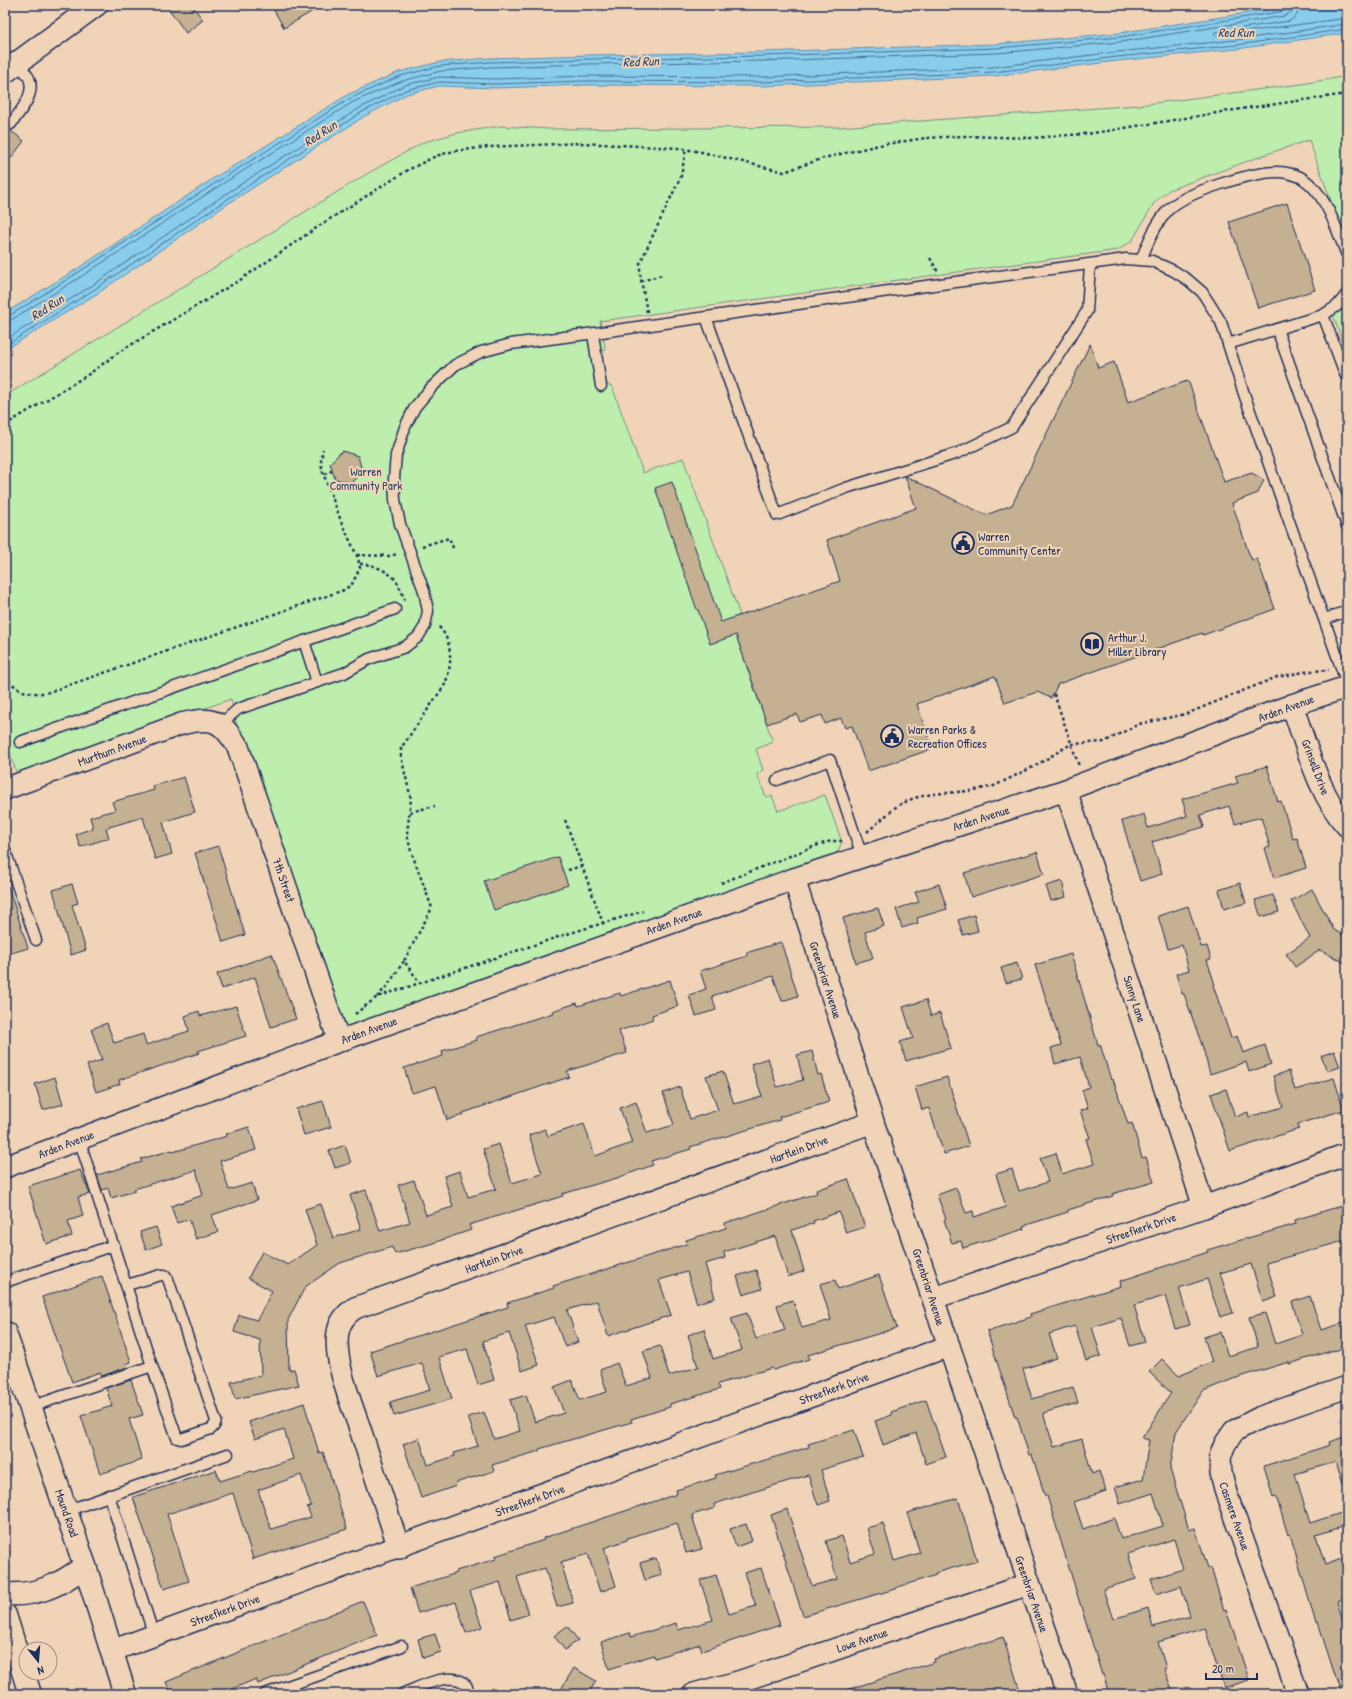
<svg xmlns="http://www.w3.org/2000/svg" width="1352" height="1699" viewBox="0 0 1352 1699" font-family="'Patrick Hand',sans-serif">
  <rect width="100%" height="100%" fill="#f1d4b7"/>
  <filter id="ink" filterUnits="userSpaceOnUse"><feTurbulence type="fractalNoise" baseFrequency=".025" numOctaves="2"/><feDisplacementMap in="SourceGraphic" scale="8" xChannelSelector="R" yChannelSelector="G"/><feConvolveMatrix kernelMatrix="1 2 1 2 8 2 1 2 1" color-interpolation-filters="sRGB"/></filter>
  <g filter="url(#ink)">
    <!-- green -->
    <g fill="#bdeead" stroke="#6c8e86">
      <path d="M1347,76V245L1309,140L1267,154L1169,190L1154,203L1132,241L1118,250L600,321L605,347L602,358L606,384L612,386L643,473L683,458L740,615L730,619L773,742L756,749L763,770L757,774L766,797L772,796L778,811L825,795L842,842L838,851L832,857L353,1026H347L342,1023L240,740L231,699L17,774L5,740V396L365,175L424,142L457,133L501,126L549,129L839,127L1139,105L1302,84Z"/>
      <path d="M1347,305V354L1333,315L1342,310Z"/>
    </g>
    <!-- water -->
    <path fill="#8acdeb" stroke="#5e8eb3" d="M1298,5H1347V33L1237,49L1118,61L994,76L763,86L586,85L495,88L439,86L407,94L365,116L229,203L98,293L5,350V313L77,269L214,178L349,94L399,72L440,62L491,58L588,55L761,52L996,44L1119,33Z"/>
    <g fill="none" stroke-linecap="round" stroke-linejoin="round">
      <!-- shore -->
      <g stroke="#476e96" stroke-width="1">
        <path d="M1300,5L1297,15L1290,21L1215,32L1214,35L1215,36L1347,18"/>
        <path d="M5,317L9,316L79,272L217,182L351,98L400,76L440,66L491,62L588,59L762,56L997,48L1120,37L1285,11L1288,9L1289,5"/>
        <path d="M5,322L11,320L82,276L219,186L353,102L402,81L441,71L491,67L588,64L762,61L997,53L1120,42L1285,16L1291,12L1294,5"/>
        <path d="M5,340L93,285L224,195L360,108L405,85L439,77L495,79L586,76L763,77L993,67L1117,52L1236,40L1347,24"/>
        <path d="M5,346L95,289L226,200L362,112L406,90L439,82L495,84L586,81L763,82L994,72L1117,57L1237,45L1347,29"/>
      </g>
    </g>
    <!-- building -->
    <g fill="#c5b092" stroke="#1b2f5e" fill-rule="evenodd">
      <path d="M166,5H192L203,20L186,33Z"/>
      <path d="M271,5H323L284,28Z"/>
      <path d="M5,126L24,141L5,166Z"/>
      <path d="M1287,203L1315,290L1258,308L1229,222Z"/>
      <path d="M1090,344L1098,368L1114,362L1128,402L1187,381L1189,383L1224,482L1252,473L1264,480L1258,493L1232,503L1248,551L1252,560L1257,559L1275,609L1203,635L1202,633L1058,684L1051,698L1037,692L1005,703L995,676L917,704L932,749L868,771L852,726L845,728L841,718L825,724L822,715L800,722L797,714L767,724L736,635L710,644L698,610H697L655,488L672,482L721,622L840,581L827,540L916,508L905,476L986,515L1012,505Z"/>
      <path d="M342,451L358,456L362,471L351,483L335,479L330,463Z"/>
      <path d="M1267,766L1278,802L1281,801L1293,839L1297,838L1306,868L1274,878L1265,848L1270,847L1261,817L1235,824L1229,806L1200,815L1204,827L1152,842L1162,874L1140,881L1122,821L1144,814L1148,828L1187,816L1182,799L1238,783L1235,776Z"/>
      <path d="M184,777L195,812L163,822L172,854L155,859L143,817L106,828L109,838L80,847L76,834L93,828L90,817L115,810L112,802L154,790L153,786Z"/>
      <path d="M218,846L245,935L223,942L195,853Z"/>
      <path d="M1037,852L1044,874L971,897L964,873Z"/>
      <path d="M558,857L568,885L494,910L484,881Z"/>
      <path d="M1062,881L1066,897L1051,901L1046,886Z"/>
      <path d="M1240,883L1246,903L1224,909L1219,890Z"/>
      <path d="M72,884L78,903L72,905L86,950L71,955L53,890Z"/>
      <path d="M939,884L947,909L917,918L918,923L902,928L896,909L919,902L915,892Z"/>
      <path d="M8,886L28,948L5,955V887Z"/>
      <path d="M1312,889L1334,930L1347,937V964L1320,950L1295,967L1286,954L1310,938L1291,901Z"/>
      <path d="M1273,895L1279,912L1261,917L1255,900Z"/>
      <path d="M1188,906L1201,947L1207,946L1211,959L1207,960L1215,985H1213L1231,1038L1237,1036L1243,1053L1265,1045L1271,1064L1249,1072L1246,1062L1210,1074L1203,1048L1184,994H1182L1176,974L1189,970L1182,945L1168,949L1158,916Z"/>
      <path d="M878,908L884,926L865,932L873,958L856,963L843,918Z"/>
      <path d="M974,915L978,931L963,935L958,920Z"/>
      <path d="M781,942L798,996L782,1001L773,976L712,996L716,1010L696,1016L689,995L706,989L700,971L747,956L746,953Z"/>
      <path d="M272,954L296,1019L271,1027L255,977L222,989L217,974Z"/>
      <path d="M1071,954L1098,1045L1100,1044L1111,1080L1113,1079L1128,1124L1132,1123L1142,1158L1146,1157L1154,1182L1112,1194L1113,1196L1068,1210V1212L1023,1226L1024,1229L963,1248L961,1241L952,1243L944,1220L946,1219L937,1195L956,1188L966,1213L973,1211L974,1217L1006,1207L996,1174L1012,1169L1019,1191L1048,1182L1040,1158L1056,1153L1062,1174L1094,1164L1086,1139L1090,1138L1080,1111L1088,1108L1082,1090L1089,1087L1080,1057L1055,1064L1051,1048L1061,1045L1035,965Z"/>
      <path d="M1017,963L1022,979L1006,983L1001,968Z"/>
      <path d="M670,980L678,1006L652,1015L653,1019L619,1031L627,1053L567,1071L569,1077L463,1113V1115L447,1120L436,1086L412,1093L404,1068L443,1056L442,1051L477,1040L476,1037L553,1013L552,1011L577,1003L578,1006L620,993L621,996Z"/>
      <path d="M926,1000L931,1016L940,1013L951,1048L906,1061L900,1042L913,1038L903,1007Z"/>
      <path d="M236,1006L246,1036L198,1051L199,1053L119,1080L120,1084L96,1092L87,1065L102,1060L91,1029L107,1023L114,1043L143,1034L146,1045L189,1031L185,1016L199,1011L200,1016Z"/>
      <path d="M812,1051L818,1075L821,1074L829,1102L779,1117L780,1120L690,1147L691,1149L651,1161L653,1165L617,1178L562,1194L563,1196L469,1225L471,1230L430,1244L395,1254L392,1247L340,1263L305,1287L288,1320L289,1370L294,1369L299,1385L235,1399L231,1382L261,1375L260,1340L234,1332L239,1315L257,1320L272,1291L248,1278L262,1252L288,1265L317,1245L305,1209L321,1204L333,1238L361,1229L350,1195L366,1190L380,1231L410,1222L398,1185L414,1180L426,1215L453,1207L444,1176L460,1171L468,1197L496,1189L483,1149L499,1144L512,1183L542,1174L529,1135L545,1129L548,1136L584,1124L595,1156L632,1143L620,1108L636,1102L647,1133L674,1125L663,1093L680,1087L690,1119L718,1110L706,1076L723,1071L734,1104L762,1096L751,1064L768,1058L777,1087L803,1080L797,1055Z"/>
      <path d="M1334,1051L1340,1067L1327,1071L1321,1056Z"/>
      <path d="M1289,1071L1295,1090L1334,1078L1344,1110L1298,1124L1299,1129L1230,1151L1211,1094L1226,1089L1235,1117L1248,1112L1249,1117L1283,1107L1273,1076Z"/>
      <path d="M55,1077L63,1104L43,1110L35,1084Z"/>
      <path d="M947,1077L969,1146L944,1154L929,1108L922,1110L915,1087Z"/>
      <path d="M323,1101L331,1127L304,1135L296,1109Z"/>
      <path d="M249,1127L256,1150L220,1161L229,1190L252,1183L257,1200L212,1215L218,1232L196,1239L189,1219L177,1223L171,1206L203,1195L196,1170L134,1189L135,1191L111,1198L108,1188L102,1190L97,1175L142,1162L141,1159L172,1150L173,1152L227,1136L226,1134Z"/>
      <path d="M345,1145L351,1163L335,1168L329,1151Z"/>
      <path d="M80,1170L90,1194L78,1197L83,1216L68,1221L72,1236L46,1244L28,1186Z"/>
      <path d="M848,1179L865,1227L846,1233L839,1212L813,1221L814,1223L792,1230L804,1271L788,1277L775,1236L724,1252L725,1258L705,1264L715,1298L697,1303L687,1272L659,1280L671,1315L608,1336L597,1301L567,1310L578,1342L565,1347L554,1317L525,1326L539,1365L522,1371L509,1333L483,1341L494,1380L478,1385L467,1349L439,1357L452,1399L394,1416L390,1402L430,1390L422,1363L378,1376L370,1351L508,1307L507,1303L554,1288L553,1286L687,1244L686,1240L726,1228L725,1223L817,1193L816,1190Z"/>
      <path d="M1347,1204V1240L1266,1263L1277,1297L1263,1302L1251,1264L1220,1273L1233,1313L1220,1317L1207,1279L1179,1288L1190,1325L1175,1329L1165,1296L1134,1305L1145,1342L1130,1346L1121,1318L1092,1327L1101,1356L1086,1361L1075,1326L1049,1334L1057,1358L1023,1369L1032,1399L1073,1387L1078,1403L1043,1413L1054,1447L1082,1439L1092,1474L1099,1471L1106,1491L1074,1502L1083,1529L1114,1518L1121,1539L1163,1526L1153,1493L1120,1504L1115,1487L1143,1479L1149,1440L1142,1438L1171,1393L1149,1372L1162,1359L1179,1376L1212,1362L1204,1337L1220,1332L1228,1356L1258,1347L1249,1317L1265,1313L1275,1344L1302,1335L1292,1302L1310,1296L1321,1330L1347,1322V1347L1334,1351V1350L1289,1364V1362L1233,1379L1203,1391L1176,1432L1170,1469L1189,1530L1195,1528L1208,1568H1211L1224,1610L1226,1609L1249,1680L1224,1688L1205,1628L1158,1642L1166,1668L1164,1669L1174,1694H1109L1103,1674L1102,1675L1047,1496H1045L1032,1455H1029L1017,1417H1015L987,1331L1031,1317L1030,1314L1121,1286L1120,1281L1208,1252L1207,1250L1296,1224L1295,1220ZM1174,1539L1183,1569L1151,1579L1156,1594L1181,1586L1190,1616L1153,1627L1148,1608L1113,1619L1103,1589L1136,1579L1128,1554Z"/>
      <path d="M156,1227L162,1244L146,1250L140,1232Z"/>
      <path d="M756,1270L762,1289L743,1295L737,1276Z"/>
      <path d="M879,1275L897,1328L808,1355L809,1359L773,1370L772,1368L718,1384L720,1389L670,1404V1407L631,1419L632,1422L539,1449V1451L492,1465L494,1471L455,1483L456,1486L421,1498L403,1444L419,1438L428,1465L455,1456L454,1453L478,1446L468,1417L484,1412L494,1439L520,1431L510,1400L526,1395L535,1422L564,1413L554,1387L572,1380L580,1400L607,1392L600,1370L617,1363L626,1386L652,1378L643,1351L660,1346L669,1376L698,1367L688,1335L704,1329L713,1359L742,1350L731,1318L747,1313L756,1339L785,1330L777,1305L793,1300L802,1328L831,1320L820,1284L835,1280L838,1289Z"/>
      <path d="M102,1276L131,1362L126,1364L127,1367L102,1376L100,1372L72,1382L42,1297Z"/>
      <path d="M131,1380L143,1415L129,1419L142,1460L100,1474L81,1416L112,1406L106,1388Z"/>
      <path d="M926,1400L946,1457L926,1464L916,1433L883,1445L875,1421L892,1415L891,1412Z"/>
      <path d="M304,1403L319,1453L323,1452L347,1529L253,1559L233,1493L167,1514L189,1581L164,1589L133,1497L216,1470L220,1481L252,1471L253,1472L293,1459L284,1429L255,1439L249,1422ZM301,1475L311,1506L307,1507L311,1517L271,1529L258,1490Z"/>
      <path d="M854,1430L863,1457L821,1470L830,1501L818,1505L808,1475L714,1504L715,1508L692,1515L702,1549L686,1553L677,1523L627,1538V1540L604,1548L616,1586L600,1592L588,1554L561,1562L573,1603L557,1607L545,1568L517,1577L529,1614L511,1620L500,1582L470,1591L482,1627L466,1633L456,1602L418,1613L410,1588L457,1573L456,1571L496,1559L495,1556L544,1540L543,1538L677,1494L676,1490L716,1478L715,1475L809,1447L808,1444Z"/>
      <path d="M1347,1436V1490H1344L1335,1462L1295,1474L1310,1523L1341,1513L1345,1526L1316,1535L1325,1565L1347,1557V1596L1337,1600L1347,1636V1694H1341L1318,1623L1316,1624L1290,1534L1288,1535L1276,1496L1273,1497L1264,1466L1330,1445L1329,1442Z"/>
      <path d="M958,1498L977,1561L935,1573L936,1575L895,1588V1589L803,1616L771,1515L787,1509L812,1586L837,1579L826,1541L842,1536L850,1562L875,1554L867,1528L883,1523L894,1561L920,1553L907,1513Z"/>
      <path d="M746,1524L752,1541L736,1547L730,1529Z"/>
      <path d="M656,1558L662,1575L645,1580L640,1563Z"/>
      <path d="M761,1568L780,1625L702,1651L700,1644L655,1658L654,1655L609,1669L601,1642L630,1633L631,1637L676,1623L678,1630L713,1620L700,1580L716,1575L729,1614L756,1606L744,1573Z"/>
      <path d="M363,1601L377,1635L258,1684L256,1679L220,1694H171L166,1682Z"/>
      <path d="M567,1626L578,1640L565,1650L554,1636Z"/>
      <path d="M435,1634L441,1652L423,1658L418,1639Z"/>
      <path d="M1003,1637L1021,1694H844L843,1691L935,1662L934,1659Z"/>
      <path d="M574,1668L596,1681L588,1694H558Z"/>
    </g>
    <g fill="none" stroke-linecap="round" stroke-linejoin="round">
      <!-- lane casing -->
      <g stroke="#1b2f5e" stroke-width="13">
        <g id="lane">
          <path d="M11,124C20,111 36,95 29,78C26,73 21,67 18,62"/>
          <path d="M1141,260C1148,242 1155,225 1168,210C1185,192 1255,171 1279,172C1285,172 1297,175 1302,178C1327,194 1336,229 1347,255"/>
          <path d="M1323,315L1337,306L1347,294"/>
          <path d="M706,317L777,515L846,488L958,453L1012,427L1087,311L1090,265"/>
          <path d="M1277,329L1347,526"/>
          <path d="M593,334L601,386"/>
          <path d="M1228,344L1323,315L1347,379"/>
          <path d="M1325,619L1347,611"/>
          <path d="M304,641L317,682"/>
          <path d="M221,724L238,709L344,673L369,659L405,647L418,637L425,626L428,611L424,591L400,524L395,500L394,478L396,455L405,427L415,407L431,388L455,365L481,352L511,344L595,333L889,291L1126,259L1152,261L1174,271L1188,280L1202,292L1221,322L1244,394L1347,684"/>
          <path d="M20,742L395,609"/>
          <path d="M777,780L830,760L862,856"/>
          <path d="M5,850L36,940"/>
          <path d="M5,1282L114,1245"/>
          <path d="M127,1285L161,1275H165L168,1279L216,1421L214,1426L211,1429L181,1439L177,1438L152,1366"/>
          <path d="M30,1407L152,1366L79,1139"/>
          <path d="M109,1495L154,1636"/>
          <path d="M66,1511L228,1454"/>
          <path d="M265,1694L402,1646"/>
          <path d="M402,1694C417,1688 453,1669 466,1685C468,1687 468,1692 469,1694"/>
        </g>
      </g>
      <!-- street casing -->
      <g stroke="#1b2f5e" stroke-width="24">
        <g id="street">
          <path d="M1292,705C1306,744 1319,796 1347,826"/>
          <path d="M5,789L181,724C213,716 221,720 238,747L339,1041"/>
          <path d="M1066,790L1204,1207"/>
          <path d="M794,879L873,1122L1067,1694"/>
          <path d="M5,1167L339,1041L794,879L1066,790L1292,705L1347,687"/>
          <path d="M934,1298L1204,1207L1347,1154"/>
          <path d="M399,1548C386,1508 373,1469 360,1429C351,1403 333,1359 338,1332C340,1321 346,1314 355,1308L873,1122"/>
          <path d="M111,1651L949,1346"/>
          <path d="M694,1694L738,1682L1029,1584"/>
          <path d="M1298,1694L1226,1493L1221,1473L1220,1457L1225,1444L1234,1431L1261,1417L1347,1387"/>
        </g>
      </g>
      <!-- secondary casing -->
      <g stroke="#1b2f5e" stroke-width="25">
        <g id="secondary">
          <path d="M5,72L96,5"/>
          <path d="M5,1333L85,1566L125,1694"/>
          <path d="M5,1594C38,1596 60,1585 85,1566"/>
          <path d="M5,1615L30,1694"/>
        </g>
      </g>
      <!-- path -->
      <g stroke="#1b2f5e" stroke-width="2.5" stroke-dasharray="3 3" stroke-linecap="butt">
        <path d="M930,258L938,272"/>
        <path d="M641,281L662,275"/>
        <path d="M647,312L640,274V263L681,176L686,149"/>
        <path d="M5,425L89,374L119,352L240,280L325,222L408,170L436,156L454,151L488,147L581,143L678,148L702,152L784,172L824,158L879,145L926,138L963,136L1033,138L1094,133L1247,108L1347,94"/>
        <path d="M324,474L332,471"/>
        <path d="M422,546L449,538L454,550"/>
        <path d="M357,555L389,556L398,554"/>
        <path d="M360,564C371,563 391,572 397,582C400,587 402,594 405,600"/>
        <path d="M439,627C454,642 452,669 444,686L401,748V756L411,799L407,834L411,851L432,908L404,961L420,983L564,935L643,911"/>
        <path d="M5,675C17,692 26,694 46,693L344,590L352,584L360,568L358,558L341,521L322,470L321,460L323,449"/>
        <path d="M1054,694L1079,766"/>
        <path d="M410,812L435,806"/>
        <path d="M565,820L603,923"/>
        <path d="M867,832L897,806L914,798L932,794L970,791L994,786L1035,766L1071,744L1104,742L1139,724L1186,714L1277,677L1310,671L1329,670"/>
        <path d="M568,870L582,866"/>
        <path d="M721,883L818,845L831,841H842"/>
        <path d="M377,997L388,985L404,961"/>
        <path d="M355,1014L377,997L420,983"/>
      </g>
      <!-- lane -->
      <use href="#lane" stroke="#f1d4b7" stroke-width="10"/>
      <!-- street -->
      <use href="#street" stroke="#f1d4b7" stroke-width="21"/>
      <!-- secondary -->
      <use href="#secondary" stroke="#f1d4b7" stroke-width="22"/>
    </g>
  </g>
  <!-- icons -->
  <defs>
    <g id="civic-ring" transform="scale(1.15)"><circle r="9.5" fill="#f1d4b7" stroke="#1b2f5e" stroke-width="1.5"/><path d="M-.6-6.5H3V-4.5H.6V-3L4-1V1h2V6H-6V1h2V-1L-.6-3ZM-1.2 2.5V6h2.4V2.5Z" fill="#1b2f5e"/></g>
    <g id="library-ring" transform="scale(1.15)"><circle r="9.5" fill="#f1d4b7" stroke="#1b2f5e" stroke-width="1.5"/><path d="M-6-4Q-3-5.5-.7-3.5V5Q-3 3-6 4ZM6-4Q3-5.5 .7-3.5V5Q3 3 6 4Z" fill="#1b2f5e"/></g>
  </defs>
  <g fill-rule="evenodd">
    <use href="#civic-ring" x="963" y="543"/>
    <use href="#library-ring" x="1092" y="644"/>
    <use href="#civic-ring" x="892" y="736"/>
  </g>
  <g text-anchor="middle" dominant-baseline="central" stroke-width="4" stroke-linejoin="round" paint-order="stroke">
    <!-- park labels -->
    <g font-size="12" fill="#2b4266" stroke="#f1d4b7">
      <text x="366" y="471">Warren<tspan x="366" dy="14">Community Park</tspan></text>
    </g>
    <!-- poi labels -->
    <g font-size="12" fill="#1b2f5e" stroke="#f1d4b7" text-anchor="start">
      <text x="978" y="536">Warren<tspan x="978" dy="14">Community Center</tspan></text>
      <text x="1108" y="637">Arthur J.<tspan x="1108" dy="14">Miller Library</tspan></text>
      <text x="908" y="729">Warren Parks &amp;<tspan x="908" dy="14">Recreation Offices</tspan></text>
    </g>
    <!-- street labels -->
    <g font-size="12" fill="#1b2f5e" stroke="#f1d4b7">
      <text transform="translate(1286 708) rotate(-20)">Arden Avenue</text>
      <text transform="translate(112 750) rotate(-20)">Murthum Avenue</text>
      <text transform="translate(1316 767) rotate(69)">Grinsell Drive</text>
      <text transform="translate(981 818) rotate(-18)">Arden Avenue</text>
      <text transform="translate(284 880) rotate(71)">7th Street</text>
      <text transform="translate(674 921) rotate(-20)">Arden Avenue</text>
      <text transform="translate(826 980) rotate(72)">Greenbriar Avenue</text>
      <text transform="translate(1135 999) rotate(72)">Sunny Lane</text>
      <text transform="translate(369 1030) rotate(-20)">Arden Avenue</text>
      <text transform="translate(66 1144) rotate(-21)">Arden Avenue</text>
      <text transform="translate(799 1149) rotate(-20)">Hartlein Drive</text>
      <text transform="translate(1141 1228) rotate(-19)">Streefkerk Drive</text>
      <text transform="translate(494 1259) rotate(-20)">Hartlein Drive</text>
      <text transform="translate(929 1287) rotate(72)">Greenbriar Avenue</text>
      <text transform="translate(834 1388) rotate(-20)">Streefkerk Drive</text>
      <text transform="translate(530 1500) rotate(-20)">Streefkerk Drive</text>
      <text transform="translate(67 1513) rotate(71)">Mound Road</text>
      <text transform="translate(1235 1516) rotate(71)">Casmere Avenue</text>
      <text transform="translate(1032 1594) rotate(71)">Greenbriar Avenue</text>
      <text transform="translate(225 1610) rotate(-20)">Streefkerk Drive</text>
      <text transform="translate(862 1640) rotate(-19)">Lowe Avenue</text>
    </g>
    <!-- water labels -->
    <g font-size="13" font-style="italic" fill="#2c4773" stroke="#f1d4b7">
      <text x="1236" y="32">Red Run</text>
      <text transform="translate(641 61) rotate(-2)">Red Run</text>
      <text transform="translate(320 133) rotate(-33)">Red Run</text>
      <text transform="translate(47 307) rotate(-33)">Red Run</text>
    </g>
  </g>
  <!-- margin -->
  <rect width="1352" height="1699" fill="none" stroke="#f1d4b7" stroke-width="20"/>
  <rect x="10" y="10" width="1332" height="1679" fill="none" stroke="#1b2f5e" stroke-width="1.5" filter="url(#ink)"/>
  <!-- north arrow -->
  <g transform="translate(38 1661) rotate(163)"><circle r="19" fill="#f1d4b7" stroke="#9b9293"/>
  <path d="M0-3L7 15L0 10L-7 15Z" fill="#1b2f5e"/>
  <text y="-6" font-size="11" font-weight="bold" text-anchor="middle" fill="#1b2f5e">N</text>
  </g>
  <!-- scale -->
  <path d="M1206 1673v6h51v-6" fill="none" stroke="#1b2f5e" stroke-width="2"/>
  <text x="1212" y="1673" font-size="12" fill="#1b2f5e" stroke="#f1d4b7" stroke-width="3" paint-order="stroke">20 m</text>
</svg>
